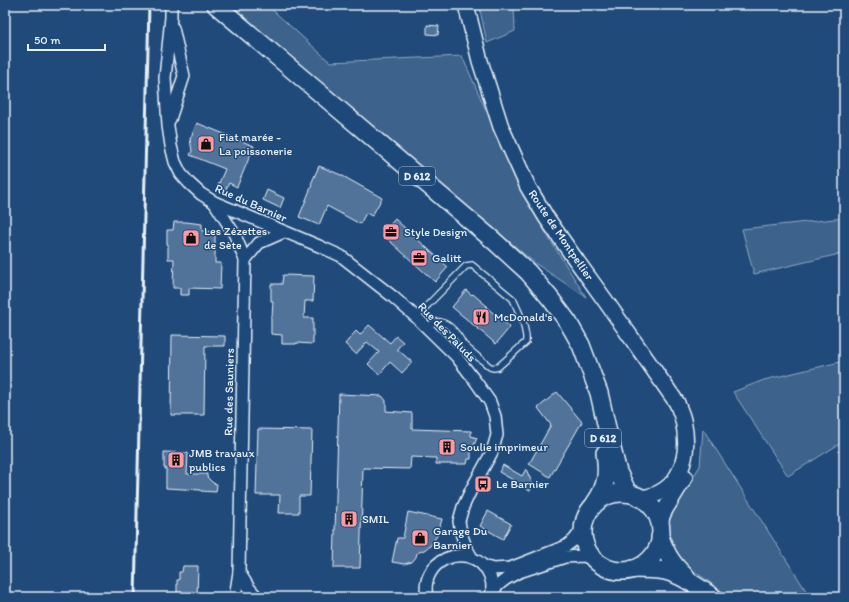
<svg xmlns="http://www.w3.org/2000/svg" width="849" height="602" viewBox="0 0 849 602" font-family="Itim,sans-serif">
  <rect width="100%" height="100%" fill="#1f4a7a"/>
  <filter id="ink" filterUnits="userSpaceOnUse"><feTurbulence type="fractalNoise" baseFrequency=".025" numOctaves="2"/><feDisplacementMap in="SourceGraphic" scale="8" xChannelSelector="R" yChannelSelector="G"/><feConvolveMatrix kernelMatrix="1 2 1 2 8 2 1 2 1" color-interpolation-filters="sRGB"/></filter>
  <g filter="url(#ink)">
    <!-- green -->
    <g fill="#3c628c" stroke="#92aac2">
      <path d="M227,5H267L330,62L462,56L519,185L550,240L586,297L536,264Z"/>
      <path d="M479,5H514L515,31L487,43Z"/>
      <path d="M844,218V253L754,274L742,229Z"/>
      <path d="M844,361V441L788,476L733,392L764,380Z"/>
      <path d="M703,429L810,597H730L679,560L668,538V517L700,466Z"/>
    </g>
    <!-- building -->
    <g fill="#517399" stroke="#e8f1f8">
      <path d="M427,25L439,26L438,35L427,34Z"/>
      <path d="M197,123L254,146L237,187L229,183L225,191L217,188L225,169L190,155L192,151L190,139Z"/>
      <path d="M319,166L341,175L382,198L372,216L366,213L360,224L327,206L319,225L299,217L312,185L311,184Z"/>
      <path d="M267,190L284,198L280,208L263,200Z"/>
      <path d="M395,219L448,267L435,282L382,234Z"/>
      <path d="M174,222H186L202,224V231L215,232V263H221L220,289L189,288V295H180V288H173L174,259H168V244H167V230H173Z"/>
      <path d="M283,275L314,276L313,301H305L304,318H313V344L296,343V344H282V335L271,334V317H272L273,301H271V284H282Z"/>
      <path d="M466,290L472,295L473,294L487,306L486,307L510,327L496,344L452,307Z"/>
      <path d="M369,325L390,343L396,336L403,342L397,349L412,362L402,373L390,362L379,375L368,364L379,352L367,342L356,354L345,344L356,331L360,335Z"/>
      <path d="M172,335L225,336V346H205L204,415H171Z"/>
      <path d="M557,392L582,422L550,477L529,464L551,425L538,408Z"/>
      <path d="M339,394L382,396L384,398L386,401V411L412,413V429L471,431V436L477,438L472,450L471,452V459H468L467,464H436V458L411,457L410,469L363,468L360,568H334Z"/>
      <path d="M258,429L312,430L310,496H299V513H279L280,495H256Z"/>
      <path d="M164,452L188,453L187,474H207V477L213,483L217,484L216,492L201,491V490L166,488V468H164Z"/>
      <path d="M503,465L522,476L526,469L533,485L530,491L512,481L513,480L499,472Z"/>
      <path d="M488,511L511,524L503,539L480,526Z"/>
      <path d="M408,512L442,519L438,534L433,542L430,546L424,550L417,553L416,557L412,562L404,564L392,562L397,538H403Z"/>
      <path d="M183,566H198L197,597H177V580H179V572H182Z"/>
    </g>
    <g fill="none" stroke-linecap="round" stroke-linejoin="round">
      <!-- service casing -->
      <g stroke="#e8f1f8" stroke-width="8">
        <path id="service" d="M416,317L466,266L472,265L513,299L523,321L526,336V342L498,367L494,368L490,367C481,359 471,352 463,344C461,340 459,336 456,333C448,323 438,317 427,327"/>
      </g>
      <!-- minor casing -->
      <g stroke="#e8f1f8" stroke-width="14">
        <g id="minor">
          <path d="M171,5V17L165,78L168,126L171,146L175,162L181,174L189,183L201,194L214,202L319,246L341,256L392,296L416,317L456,356L476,382L490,402L495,416L497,435L492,452L471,490L463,507L459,521L461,533L466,547L472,558"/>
          <path d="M170,119L184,76L173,28"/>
          <path d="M214,202L235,235L245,260L239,572L235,597"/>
          <path d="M245,260L259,243L284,232"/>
          <path d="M483,566L493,569L510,568L566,546L574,540L583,528"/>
          <path d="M239,572L249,588L257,597"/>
          <path d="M492,595L497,586L506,579L519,572L565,557L583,556L594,559"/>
          <path d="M427,597C419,561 465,540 487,570C492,578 493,588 491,597"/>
        </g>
      </g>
      <!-- secondary casing -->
      <g stroke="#e8f1f8" stroke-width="18">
        <g id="secondary">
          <path d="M466,5L480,61L501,127L528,187L546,217L571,253L607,303L677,403C679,409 682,415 683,420C691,456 681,493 641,498"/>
          <path d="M660,527L662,516L666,508L685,477"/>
        </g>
      </g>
      <!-- primary casing -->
      <g stroke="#e8f1f8" stroke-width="20">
        <g id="primary">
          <path d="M216,5L493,240L528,272L550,298L568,322L581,345L599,393L610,441L618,472L628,493"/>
          <circle cx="622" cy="532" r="39"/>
          <path d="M595,503C607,486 608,473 605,453"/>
          <path d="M660,537C667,555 672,564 686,577"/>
          <path d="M633,569C644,569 655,569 665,571C682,575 698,587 713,597"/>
        </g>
      </g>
      <!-- service -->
      <use href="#service" stroke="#1f4a7a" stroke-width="5.5"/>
      <!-- minor -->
      <use href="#minor" stroke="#1f4a7a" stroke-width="11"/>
      <!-- secondary -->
      <use href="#secondary" stroke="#1f4a7a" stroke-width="15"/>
      <!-- primary -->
      <use href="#primary" stroke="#1f4a7a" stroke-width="17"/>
      <!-- rail -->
      <path stroke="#e8f1f8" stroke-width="3" d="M135,597L149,5"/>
    </g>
  </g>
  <!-- icons -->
  <defs>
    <g id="shop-square" transform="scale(0.9)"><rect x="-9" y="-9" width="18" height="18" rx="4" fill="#ff9aa2" stroke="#1f4a7a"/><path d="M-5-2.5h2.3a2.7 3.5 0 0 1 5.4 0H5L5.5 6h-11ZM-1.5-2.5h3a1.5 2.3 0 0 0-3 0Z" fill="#111"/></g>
    <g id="office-square" transform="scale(0.9)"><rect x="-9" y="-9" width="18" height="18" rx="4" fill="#ff9aa2" stroke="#1f4a7a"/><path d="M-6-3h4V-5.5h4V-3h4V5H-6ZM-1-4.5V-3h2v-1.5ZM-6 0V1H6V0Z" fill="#111"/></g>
    <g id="restaurant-square" transform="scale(0.9)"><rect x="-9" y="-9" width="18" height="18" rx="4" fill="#ff9aa2" stroke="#1f4a7a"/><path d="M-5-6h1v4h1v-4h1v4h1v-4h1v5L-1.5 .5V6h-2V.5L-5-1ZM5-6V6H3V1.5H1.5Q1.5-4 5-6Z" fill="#111"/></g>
    <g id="building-square" transform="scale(0.9)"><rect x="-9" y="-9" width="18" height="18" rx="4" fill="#ff9aa2" stroke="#1f4a7a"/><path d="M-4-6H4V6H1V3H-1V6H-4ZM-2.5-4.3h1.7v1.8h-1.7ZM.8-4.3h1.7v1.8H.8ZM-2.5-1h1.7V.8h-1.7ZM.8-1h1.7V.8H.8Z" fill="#111"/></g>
    <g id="bus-square" transform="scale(0.9)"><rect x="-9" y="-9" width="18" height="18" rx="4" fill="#ff9aa2" stroke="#1f4a7a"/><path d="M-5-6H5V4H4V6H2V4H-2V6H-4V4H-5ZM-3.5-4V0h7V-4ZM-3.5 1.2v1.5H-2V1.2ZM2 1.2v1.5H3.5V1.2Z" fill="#111"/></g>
  </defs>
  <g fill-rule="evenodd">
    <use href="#shop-square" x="206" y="144"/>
    <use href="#office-square" x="391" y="232"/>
    <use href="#shop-square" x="191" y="238"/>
    <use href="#office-square" x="419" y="258"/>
    <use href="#restaurant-square" x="481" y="317"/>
    <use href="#building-square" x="447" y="447"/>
    <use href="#building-square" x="176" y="460"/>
    <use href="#bus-square" x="483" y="484"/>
    <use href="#building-square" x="349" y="519"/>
    <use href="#shop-square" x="420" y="538"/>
  </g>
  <g text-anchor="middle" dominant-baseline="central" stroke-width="3" stroke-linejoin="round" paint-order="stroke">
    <!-- shield labels -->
    <g fill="#1f4a7a" stroke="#acbfd2" stroke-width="1">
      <rect x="399" y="167" width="36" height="18" rx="3"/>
      <rect x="585" y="429" width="36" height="18" rx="3"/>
    </g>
    <g font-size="11" font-weight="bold" fill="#e8f1f8">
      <text x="417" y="176">D 612</text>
      <text x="603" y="438">D 612</text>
    </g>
    <!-- poi labels -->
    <g font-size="12" fill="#e8f1f8" stroke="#1f4a7a" text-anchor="start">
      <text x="219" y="137">Fiat marée -<tspan x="219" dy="14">La poissonerie</tspan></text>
      <text x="204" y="231">Les Zézettes<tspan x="204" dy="14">de Sète</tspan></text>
      <text x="404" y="232">Style Design</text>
      <text x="432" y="258">Galitt</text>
      <text x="494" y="317">McDonald's</text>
      <text x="460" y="447">Soulie imprimeur</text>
      <text x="189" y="453">JMB travaux<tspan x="189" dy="14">publics</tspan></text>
      <text x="496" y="484">Le Barnier</text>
      <text x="362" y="519">SMIL</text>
      <text x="433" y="531">Garage Du<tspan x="433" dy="14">Barnier</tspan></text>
    </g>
    <!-- street labels -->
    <g font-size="12" fill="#e8f1f8" stroke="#1f4a7a">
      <text transform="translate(251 203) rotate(24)">Rue du Barnier</text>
      <text transform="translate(561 235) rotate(56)">Route de Montpellier</text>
      <text transform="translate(447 332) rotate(46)">Rue des Paluds</text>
      <text transform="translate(229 392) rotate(-89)">Rue des Sauniers</text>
    </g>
  </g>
  <!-- margin -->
  <rect width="849" height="602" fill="none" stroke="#1f4a7a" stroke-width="20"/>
  <rect x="10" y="10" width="829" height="582" fill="none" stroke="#e8f1f8" stroke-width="1.5" filter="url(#ink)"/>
  <!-- scale -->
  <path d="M28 44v6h77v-6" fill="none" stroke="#e8f1f8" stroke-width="2"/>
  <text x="34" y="44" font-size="12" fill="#e8f1f8" stroke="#1f4a7a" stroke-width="3" paint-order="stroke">50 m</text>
</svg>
